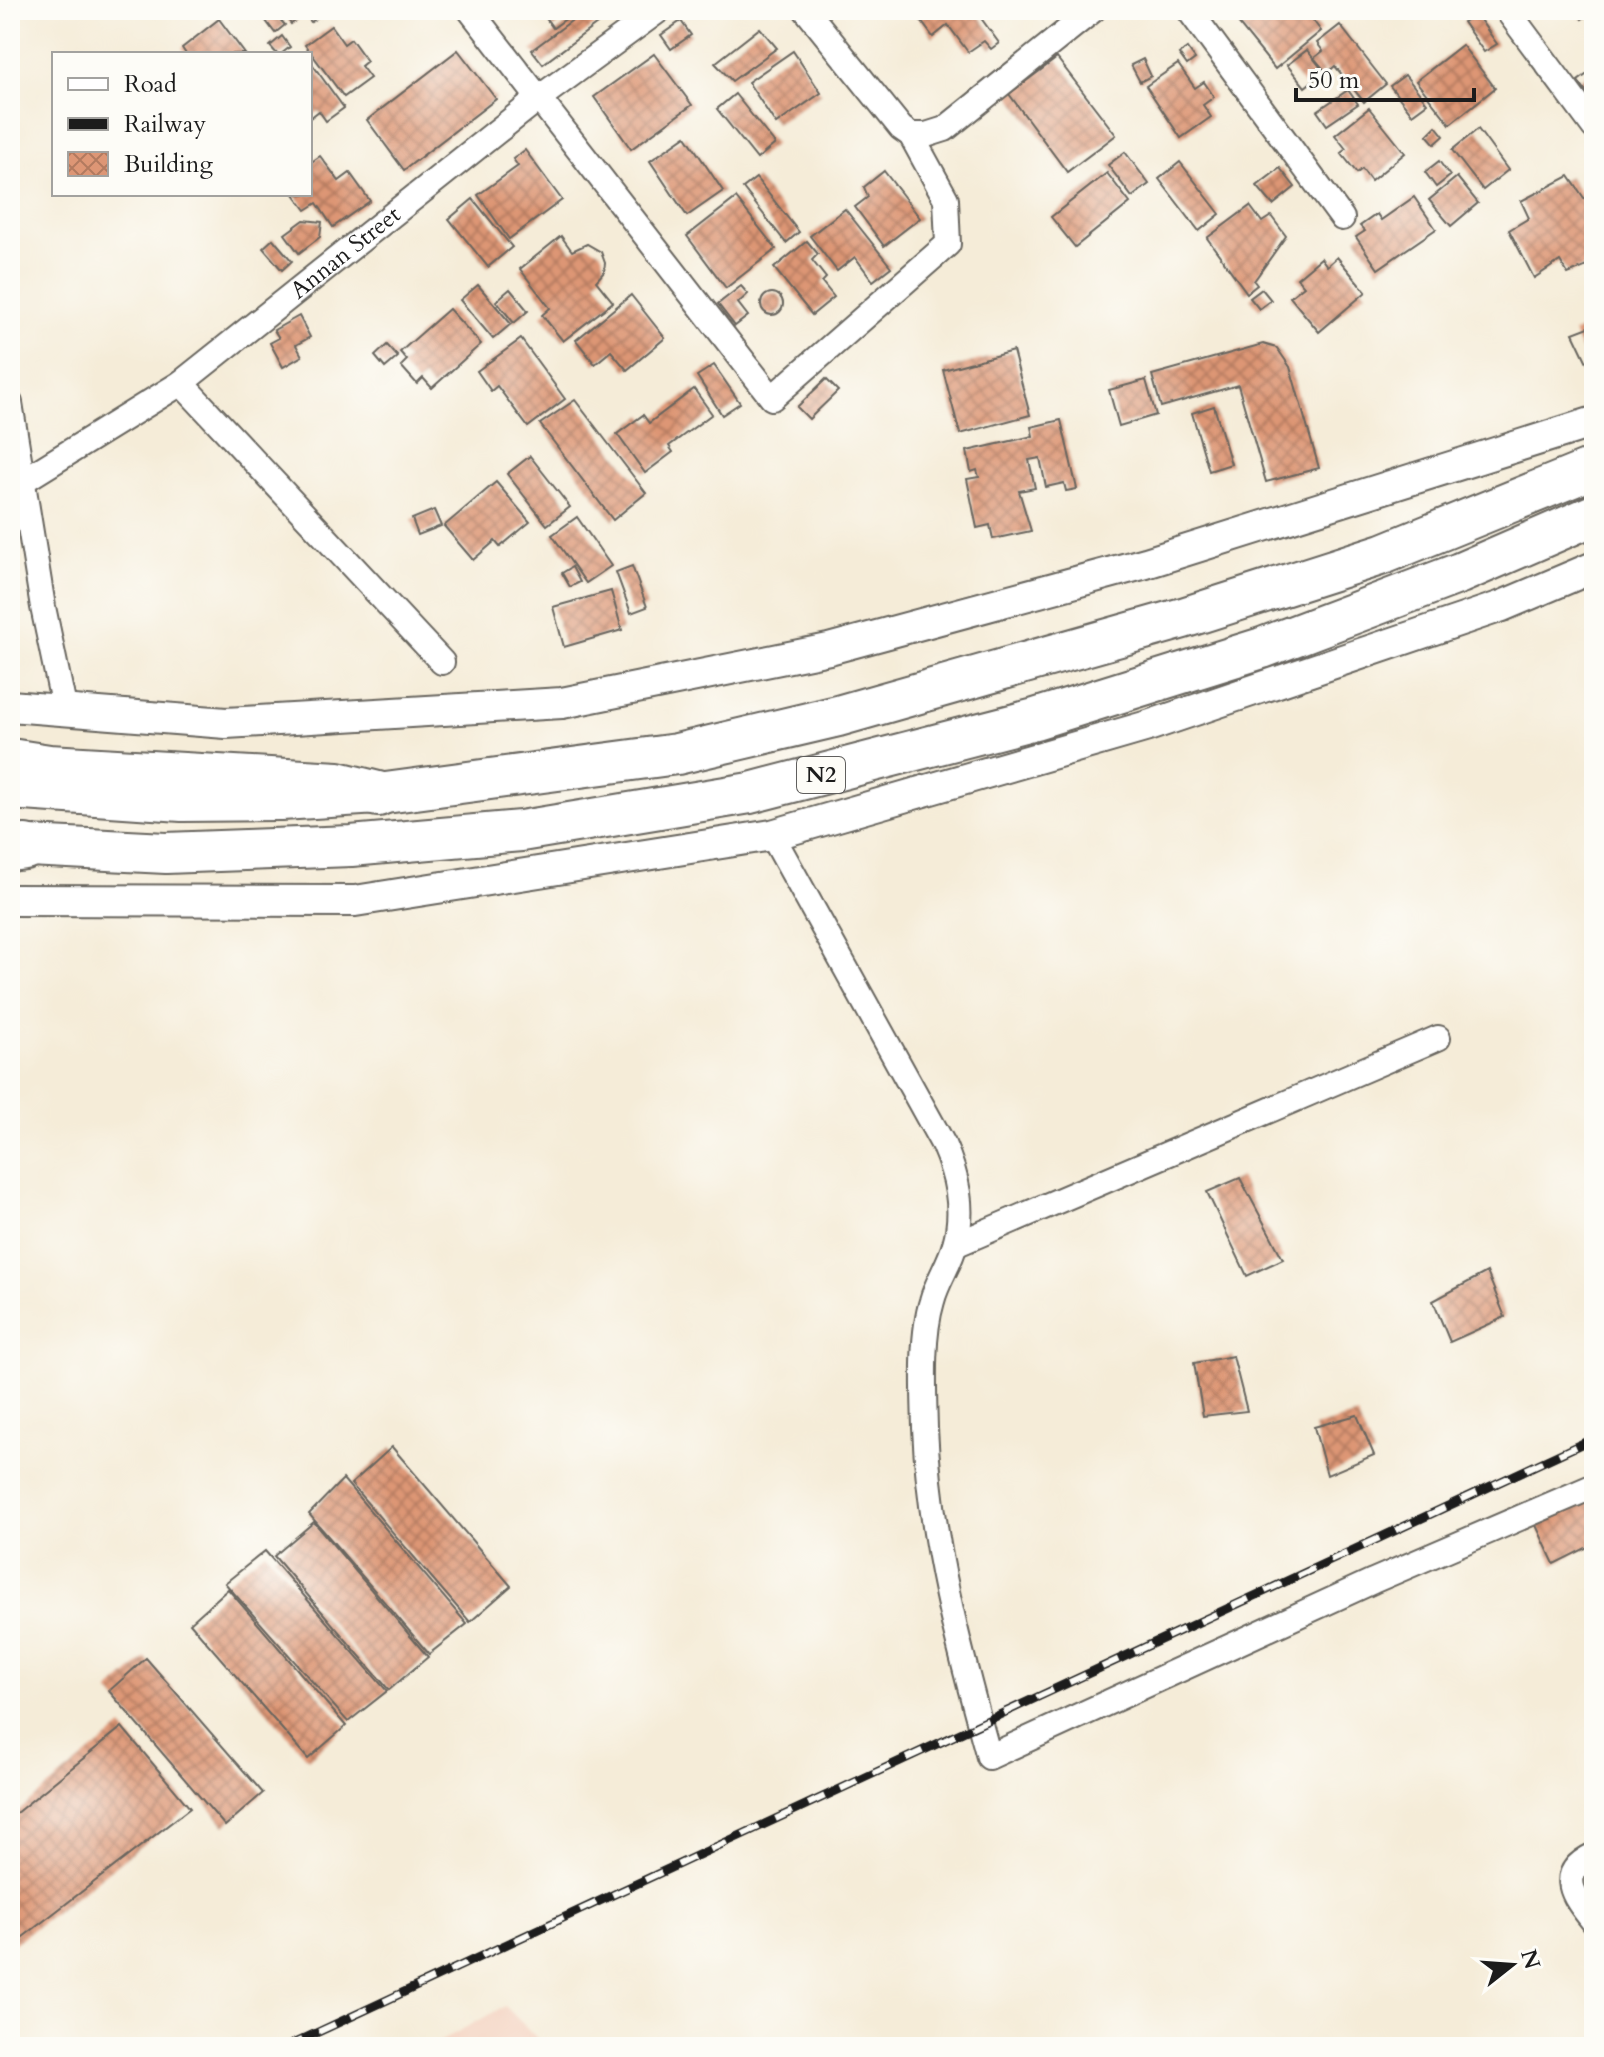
<svg xmlns="http://www.w3.org/2000/svg" width="1604" height="2057" viewBox="0 0 1604 2057" font-family="Cardo,serif">
  <defs>
    <pattern id="building-cross-hatch" width="8" height="8" patternUnits="userSpaceOnUse" patternTransform="scale(2)"><rect width="8" height="8" fill="#dd9675"/><path d="M0 0l8 8M0 8l8-8" fill="none" stroke="#b27a5f"/></pattern>
  </defs>
  <rect width="100%" height="100%" fill="#fdfcf7"/>
  <filter id="ink" filterUnits="userSpaceOnUse"><feTurbulence type="fractalNoise" baseFrequency=".0125" numOctaves="2"/><feDisplacementMap in="SourceGraphic" scale="16" xChannelSelector="R" yChannelSelector="G"/><feConvolveMatrix kernelMatrix="1 2 1 2 8 2 1 2 1" color-interpolation-filters="sRGB"/></filter>
  <filter id="wash" filterUnits="userSpaceOnUse"><feTurbulence type="fractalNoise" baseFrequency=".006" numOctaves="4" result="noise"/><feDisplacementMap in="SourceGraphic" scale="32" xChannelSelector="R" yChannelSelector="G"/><feGaussianBlur stdDeviation="1.8" result="paint"/><feColorMatrix in="noise" values="0 0 0 0 0 0 0 0 0 0 0 0 0 0 0 0 0 1.4 0 .05"/><feComposite in="paint" operator="in"/></filter>
  <g filter="url(#wash)">
    <rect width="100%" height="100%" fill="#f5ecd8"/>
    <!-- built -->
    <path fill="#f4d3c1" d="M505,2006L546,2047H430Z"/>
    <g id="blocks">
      <!-- building -->
      <g fill="url(#building-cross-hatch)">
        <path d="M281,10H327L311,22L305,14L291,24Z"/>
        <path d="M540,10H578L553,28Z"/>
        <path d="M586,10H593L601,21L543,64L532,50Z"/>
        <path d="M913,10H975L999,43L991,49L984,41L968,52L948,25L933,37Z"/>
        <path d="M1251,10H1288L1292,15L1298,10H1305L1321,31L1275,69L1237,22Z"/>
        <path d="M1575,10H1594L1582,19Z"/>
        <path d="M275,14L285,25L275,33L266,21Z"/>
        <path d="M1476,14L1497,44L1484,52L1463,22Z"/>
        <path d="M219,19L245,54H186L182,48Z"/>
        <path d="M681,21L691,35L671,49L661,35Z"/>
        <path d="M1340,25L1386,84L1364,102L1335,66L1327,73L1314,58L1323,51L1317,43Z"/>
        <path d="M331,26L344,44L351,39L367,61L361,66L370,78L344,97L305,45Z"/>
        <path d="M760,28L777,48L732,81L715,63Z"/>
        <path d="M282,36L290,47L281,54H277L270,46Z"/>
        <path d="M1462,45L1495,88L1450,124L1416,81Z"/>
        <path d="M1187,48L1195,59L1187,65L1179,54Z"/>
        <path d="M458,50L496,99L404,170L367,120Z"/>
        <path d="M1307,50L1324,72L1305,87L1287,65Z"/>
        <path d="M793,51L821,93L776,124L748,82Z"/>
        <path d="M654,54L692,105L631,149L594,97Z"/>
        <path d="M1057,58L1116,135L1067,172L1009,94Z"/>
        <path d="M1143,59L1151,76L1140,82L1131,65Z"/>
        <path d="M310,61L344,108L326,121L319,111L310,118Z"/>
        <path d="M1178,64L1195,88L1204,82L1214,97L1203,105L1211,117L1181,138L1146,86Z"/>
        <path d="M1594,69V103L1578,81Z"/>
        <path d="M1405,75L1427,103L1412,114L1390,86Z"/>
        <path d="M1348,90L1358,104L1327,125L1317,111Z"/>
        <path d="M735,94L775,144L757,159L717,109Z"/>
        <path d="M1369,108L1405,153L1371,181L1362,169L1357,173L1341,153L1346,149L1335,135Z"/>
        <path d="M1436,126L1444,136L1435,144L1427,135Z"/>
        <path d="M1478,129L1508,170L1483,190L1452,150Z"/>
        <path d="M686,136L723,191L687,216L650,161Z"/>
        <path d="M525,150L562,200L509,239L478,195L518,166L513,159Z"/>
        <path d="M1125,152L1149,184L1132,197L1108,165Z"/>
        <path d="M320,156L339,181L350,173L370,201L333,227L317,203L306,210L294,194H310V163Z"/>
        <path d="M1439,161L1450,176L1436,187L1425,172Z"/>
        <path d="M1180,162L1220,214L1199,231L1159,179Z"/>
        <path d="M1280,168L1295,187L1273,205L1257,186Z"/>
        <path d="M884,171L920,218L884,246L855,207L868,197L864,187Z"/>
        <path d="M1107,173L1130,203L1075,247L1051,217Z"/>
        <path d="M1569,176L1584,198L1594,201V263L1568,274L1560,261L1534,278L1509,230L1529,218L1521,201Z"/>
        <path d="M1457,177L1478,203L1451,226L1429,200Z"/>
        <path d="M756,178L799,232L786,243L743,188Z"/>
        <path d="M1414,197L1436,229L1378,269L1356,237L1365,231L1360,226L1377,214L1381,220Z"/>
        <path d="M736,198L776,249L726,288L687,236Z"/>
        <path d="M473,199L512,247L488,267L449,219Z"/>
        <path d="M1250,206L1262,222L1271,216L1286,236L1254,281L1257,285L1247,293L1207,238Z"/>
        <path d="M845,209L891,267L873,281L855,257L837,271L810,236Z"/>
        <path d="M304,220L322,222L320,237L299,253L285,234Z"/>
        <path d="M561,236L572,251L587,244L601,252L605,263L604,272L596,281L613,302L563,341L542,315L550,308L520,269Z"/>
        <path d="M273,239L292,261L282,270L263,248Z"/>
        <path d="M807,241L818,254L812,260L826,278L822,282L834,297L812,315L774,268Z"/>
        <path d="M1337,257L1366,292L1319,332L1290,297L1304,286L1297,278L1321,258L1327,266Z"/>
        <path d="M478,285L511,324L493,339L460,300Z"/>
        <path d="M741,286L748,294L738,303L748,316L735,326L718,304Z"/>
        <path d="M510,289L528,311L514,323L496,301Z"/>
        <path d="M1262,289L1271,300L1259,309L1250,298Z"/>
        <circle cx="772" cy="304" r="11"/>
        <path d="M631,295L665,338L627,370L611,351L595,364L576,340Z"/>
        <path d="M449,309L481,344L432,388L423,378L417,384L401,366L407,360L400,352Z"/>
        <path d="M299,316L310,337L296,345L302,356L283,367L270,343L279,338L274,330Z"/>
        <path d="M1594,325V377L1573,333Z"/>
        <path d="M521,339L565,399L528,427L497,386L491,391L477,371Z"/>
        <path d="M1263,344L1277,348L1290,367L1319,468L1266,482L1238,385L1161,407L1152,375Z"/>
        <path d="M387,345L398,357L385,368L375,356Z"/>
        <path d="M1013,351L1030,415L960,434L943,370Z"/>
        <path d="M714,365L740,403L722,415L697,376Z"/>
        <path d="M826,379L838,391L809,419L797,407Z"/>
        <path d="M1146,380L1156,415L1119,426L1109,390Z"/>
        <path d="M694,389L712,414L669,446L673,452L645,473L617,434L643,415L649,423Z"/>
        <path d="M575,400L646,493L613,520L540,424Z"/>
        <path d="M1214,406L1231,464L1209,471L1192,413Z"/>
        <path d="M1061,420L1077,489L1066,491L1064,483L1046,487L1040,458L1029,460L1035,488L1019,491L1031,531L993,539L990,525L977,528L967,479L979,477L977,470L971,472L967,451L1033,436L1031,427Z"/>
        <path d="M530,456L570,507L547,525L507,474Z"/>
        <path d="M496,482L530,522L500,547L495,541L473,560L444,526Z"/>
        <path d="M434,510L441,526L418,535L412,519Z"/>
        <path d="M577,517L611,566L586,583L552,535Z"/>
        <path d="M632,566L647,607L631,613L616,572Z"/>
        <path d="M572,567L580,582L570,587L562,573Z"/>
        <path d="M611,591L622,630L564,647L553,607Z"/>
        <path d="M1240,1178L1283,1259L1247,1276L1207,1192Z"/>
        <path d="M1487,1272L1505,1317L1450,1342L1433,1301Z"/>
        <path d="M1233,1356L1247,1411L1203,1416L1194,1363Z"/>
        <path d="M1357,1415L1374,1455L1327,1475L1314,1427Z"/>
        <path d="M392,1447L511,1586L470,1622L351,1484Z"/>
        <path d="M343,1479L467,1624L429,1654L309,1514Z"/>
        <path d="M1594,1495V1544L1554,1564L1535,1523Z"/>
        <path d="M314,1522L428,1657L389,1690L274,1556Z"/>
        <path d="M265,1551L387,1691L348,1722L225,1583Z"/>
        <path d="M228,1589L346,1726L308,1759L190,1623Z"/>
        <path d="M146,1658L263,1793L225,1826L109,1691Z"/>
        <path d="M122,1727L190,1808L10,1947V1818Z"/>
      </g>
    </g>
  </g>
  <g filter="url(#ink)">
    <use href="#blocks" fill-opacity="0" stroke="#68655e" stroke-width="2"/>
    <g fill="none" stroke-linecap="round" stroke-linejoin="round">
      <!-- minor casing -->
      <g stroke="#68655e" stroke-width="28">
        <g id="minor">
          <path d="M470,10L772,398L948,244L946,199L911,135L901,128L806,10"/>
          <path d="M1189,10L1342,218"/>
          <path d="M1507,10L1594,127"/>
          <path d="M911,135H926L945,129L1093,10"/>
          <path d="M181,383L442,662"/>
          <path d="M10,403L43,607L65,712"/>
          <path id="s1" d="M21,482L181,383L539,98L659,10"/>
          <path d="M772,835L943,1144C957,1176 965,1209 955,1244C950,1264 937,1281 932,1301C921,1337 924,1390 925,1428C930,1542 959,1649 989,1757L1373,1581L1594,1486"/>
          <path d="M955,1245L1438,1038"/>
          <path d="M1594,1855C1554,1874 1575,1898 1594,1922"/>
        </g>
      </g>
      <!-- tertiary casing -->
      <g stroke="#68655e" stroke-width="34">
        <g id="tertiary">
          <path d="M10,706L226,723L562,703L829,649L1146,563L1594,422"/>
          <path d="M10,900L355,901L772,835L1148,726L1502,606L1594,567"/>
        </g>
      </g>
      <!-- trunk casing -->
      <g stroke="#68655e" stroke-width="44">
        <g id="trunk">
          <path d="M10,789L182,801L281,800L378,794L677,754L838,716L1183,618L1383,554L1594,468"/>
          <path d="M10,845L166,853L351,846L521,831L750,793L1035,719L1262,648L1460,573L1594,515"/>
        </g>
      </g>
      <!-- motorway casing -->
      <g stroke="#68655e" stroke-width="48">
        <g id="motorway">
          <path d="M10,761L49,767L338,784L378,794"/>
          <path d="M10,849L25,847"/>
        </g>
      </g>
      <!-- minor -->
      <use href="#minor" stroke="#fff" stroke-width="24"/>
      <!-- tertiary -->
      <use href="#tertiary" stroke="#fff" stroke-width="30"/>
      <!-- trunk -->
      <use href="#trunk" stroke="#fff" stroke-width="40"/>
      <!-- motorway -->
      <use href="#motorway" stroke="#fff" stroke-width="44"/>
      <!-- rail casing -->
      <g stroke="#1c1c1c" stroke-width="9">
        <path id="rail" d="M286,2047L1594,1438"/>
      </g>
      <!-- rail -->
      <use href="#rail" stroke="#fdfcf7" stroke-width="6" stroke-dasharray="18" stroke-linecap="butt"/>
    </g>
  </g>
  <g text-anchor="middle" dominant-baseline="central" stroke-width="8" stroke-linejoin="round" paint-order="stroke">
    <!-- shield labels -->
    <rect fill="#fdfcf7" stroke="#605f5e" stroke-width="2" x="797" y="757" width="48" height="36" rx="6"/>
    <g font-size="22" font-weight="bold" fill="#1c1c1c">
      <text x="821" y="775">N2</text>
    </g>
    <!-- street labels -->
    <g font-size="24" fill="#1c1c1c" stroke="#fdfcf7">
      <text stroke="none"><textPath href="#s1" startOffset="398">Annan Street</textPath></text>
    </g>
  </g>
  <!-- margin -->
  <rect width="1604" height="2057" fill="none" stroke="#fdfcf7" stroke-width="40"/>
  <!-- legend -->
  <rect x="52" y="52" width="260" height="144" fill="#fdfcf7" stroke="#a3a29f" stroke-width="2"/>
  <rect x="68" y="78" width="40" height="12" fill="#ffffff" stroke="#a3a29f" stroke-width="2"/>
  <text x="124" y="92" font-size="24" fill="#1c1c1c">Road</text>
  <rect x="68" y="118" width="40" height="12" fill="#1c1c1c" stroke="#a3a29f" stroke-width="2"/>
  <text x="124" y="132" font-size="24" fill="#1c1c1c">Railway</text>
  <rect x="68" y="152" width="40" height="24" fill="url(#building-cross-hatch)" stroke="#a3a29f" stroke-width="2"/>
  <text x="124" y="172" font-size="24" fill="#1c1c1c">Building</text>
  <!-- north arrow -->
  <g transform="translate(1512 1965) rotate(73)" stroke="#fdfcf7" stroke-width="6" paint-order="stroke">
  <path d="M0-6L14 30L0 20L-14 30Z" fill="#1c1c1c"/>
  <text y="-12" font-size="22" font-weight="bold" text-anchor="middle" fill="#1c1c1c">N</text>
  </g>
  <!-- scale -->
  <path d="M1296 88v12h178v-12" fill="none" stroke="#1c1c1c" stroke-width="4"/>
  <text x="1308" y="88" font-size="24" fill="#1c1c1c" stroke="#fdfcf7" stroke-width="6" paint-order="stroke">50 m</text>
</svg>
